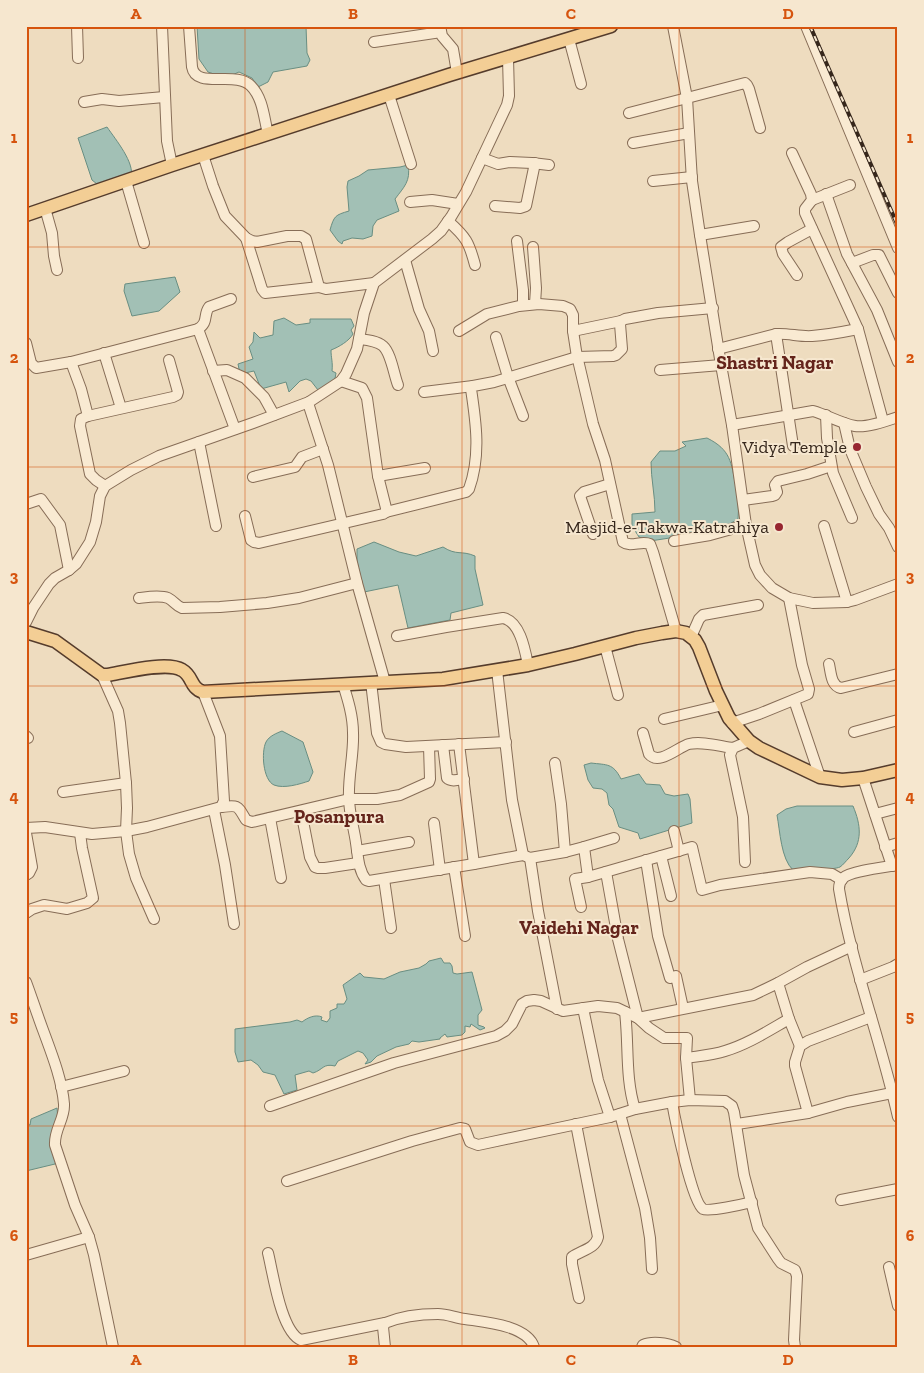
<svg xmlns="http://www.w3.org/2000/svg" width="924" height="1373" viewBox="0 0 924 1373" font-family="'Zilla Slab',serif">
  <rect width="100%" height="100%" fill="#eedcbf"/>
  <!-- water -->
  <g fill="#a2c0b5" stroke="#698e82">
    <path d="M197,26H306L307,53L310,60L307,66L273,72L268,82L258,87L252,78L239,72L232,75H217L208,72L199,59Z"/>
    <path d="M107,127C116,140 135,163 131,177L97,184L92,180L78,138Z"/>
    <path d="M408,165C411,181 404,187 395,199L399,211L377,220L373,226L372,236L363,239L352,238L343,241L342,244L338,241L330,230C334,216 335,215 349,211L347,187L348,181L359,176L368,170L400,167Z"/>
    <path d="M175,277L180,292L159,311L132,316L124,291L125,284Z"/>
    <path d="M284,318L296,325L310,323V319H351L354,326L351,330L353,334C349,341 339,347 331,350C331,358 333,362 332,371L336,373L334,384L318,390L311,381L306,379L300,381L289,392L286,382L261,389L254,371L240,374L238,364L253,359L249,347L253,342L254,332L260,338L273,335L274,321Z"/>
    <path d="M707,438C731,450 731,462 736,487C738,498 739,508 738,519L721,529L696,534L650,541L639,537L632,526V514L655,512C655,495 651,479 651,462L660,451H675L686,446L682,442Z"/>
    <path d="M374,542L399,552L416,556L443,547C457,556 461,550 475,556V569L483,605L451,613L450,620L408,628L398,585L364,592L357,561V549Z"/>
    <path d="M282,731L303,742L313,772L309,781C300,784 284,789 274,785C263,780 261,752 266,742C269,736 277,733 282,731Z"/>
    <path d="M591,763C607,765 613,763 621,779L639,774L646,784L660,785L665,794L674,796L688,794L690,799L692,823L640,839L638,833L619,827L613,809L609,805L607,793L602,789L593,788L588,780L584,765Z"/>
    <path d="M797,806H853C861,825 863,842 849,858C846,861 843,865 840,867C834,870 802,870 793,870C781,859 780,831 777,815L786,809Z"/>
    <path d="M441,958L444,963H450L452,966L453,973L457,974L472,972L482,1010L478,1015V1025L484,1027L485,1028L480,1030L471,1024L470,1027L465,1026V1032L462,1035L447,1037L445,1034L440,1038V1039L419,1042L412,1041L409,1044L396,1047L377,1056L371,1062L365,1064L368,1060L363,1053L358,1051L338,1061L335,1066C323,1063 323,1070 313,1073L309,1071L295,1075L297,1090L284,1094L275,1075L263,1072L258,1065L251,1060L238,1062L235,1052V1029L290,1022L297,1020L302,1022C307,1018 315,1014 322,1017L321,1020L327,1022L330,1018V1011L337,1008V1004H344L347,999L343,985L360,973L364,977L384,979L400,972L419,968L426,964L429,961Z"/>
    <path d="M57,1108L58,1119L57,1161L55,1164L26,1171V1124L30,1125L31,1119Z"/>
  </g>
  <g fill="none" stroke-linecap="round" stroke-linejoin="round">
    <!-- minor casing -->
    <g stroke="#876d57" stroke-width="12">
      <g id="minor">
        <path d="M77,26L78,58"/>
        <path d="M162,26L167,141L172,165"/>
        <path d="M189,26L192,67C196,90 236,70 251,86C263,98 264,118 268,134"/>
        <path d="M440,26L442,36L453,49L457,73"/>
        <path d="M673,26L687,98L692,181L700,235L721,365L732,425L746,525L755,565L760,575L772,588L789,598L813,603L847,602L855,600L898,584"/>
        <path d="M806,26L898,248"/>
        <path d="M569,39L581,84"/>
        <path d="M374,42L441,32"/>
        <path d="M389,95L411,164"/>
        <path d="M84,102L102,99L119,101L164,97"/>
        <path d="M629,113L745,83L747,85L749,89L760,128"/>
        <path d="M633,143L689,133"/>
        <path d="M792,153L811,194L812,200L805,209V213L858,329L883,421"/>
        <path d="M203,155L213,186L225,216L246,238L252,241L257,242L287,236H301L306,239L319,287L326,289L374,283"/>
        <path d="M482,158L498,164L510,162L532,163L549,165"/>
        <path d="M126,181L144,243"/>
        <path d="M653,181L692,177"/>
        <path d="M826,194L847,254L877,310L898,362"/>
        <path d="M812,200L850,185"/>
        <path d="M410,202L432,200L458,204"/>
        <path d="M495,206L520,208L526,206L535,163"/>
        <path d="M45,208L52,233L54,256L57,270"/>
        <path d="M448,221C466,237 469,242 475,265"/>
        <path d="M700,235L754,226"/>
        <path d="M246,238L262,289L265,293L319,287"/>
        <path d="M517,241L523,290V305"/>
        <path d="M533,247L536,288L535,304"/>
        <path d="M405,260L419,309L429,331L433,351"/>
        <path d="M852,263L873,255H879L898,293"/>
        <path d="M797,275L783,254L781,247L788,242L812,229"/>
        <path d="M198,329L235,429"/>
        <path d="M459,331L487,314L519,306L539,304L563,306L570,309L573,315V331L577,357L613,356L616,355L622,349L620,324L621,321L625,319L658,313L713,308"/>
        <path d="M573,331L621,321"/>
        <path d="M776,334L793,446"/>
        <path d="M496,337L508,377L523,416"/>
        <path d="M359,339C367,340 377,341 383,346C391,353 394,375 398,385"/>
        <path d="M26,343L31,363L36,368L71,362L198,329C209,322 203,315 209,307L231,299"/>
        <path d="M718,349L776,334C788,333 800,337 812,336C827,335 843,332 858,329"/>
        <path d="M104,353L121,408"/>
        <path d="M71,362L81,389L88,416"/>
        <path d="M660,370L721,365"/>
        <path d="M213,371L227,370L245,378L264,397L274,415"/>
        <path d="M424,392L473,386"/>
        <path d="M826,415L827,438L833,473L852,518"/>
        <path d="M844,423L850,449L866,487L879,514L889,528L898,547"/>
        <path d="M732,425L813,411C827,415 840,423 855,426C866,428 886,421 898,417"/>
        <path d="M199,442L216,526"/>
        <path d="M378,476L425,468"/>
        <path d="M253,477L295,467L302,457L323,449"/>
        <path d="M105,486L96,480L90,474L80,426L81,419L88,416L173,397L177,395L178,392L169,360"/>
        <path d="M743,500L772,496L775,495L777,492L775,485L778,481L807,474L831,466"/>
        <path d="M26,504L41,499L60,525L69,570"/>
        <path d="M386,512L466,492L469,489C481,456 476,422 471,389L473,386L494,382L577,357L578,360L593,424L605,460L623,542C631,548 641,540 650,544L653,552L676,631"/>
        <path d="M245,516L251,540L254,542L259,543L383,514L386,512V508L378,476L367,398L362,388L341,381"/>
        <path d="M824,526L847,602"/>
        <path d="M593,534L580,496L584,492L610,484"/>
        <path d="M674,541L710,535L746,525"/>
        <path d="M139,598C148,597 160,595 168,598C174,601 176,606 182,608L220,607L267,603L299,598L357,583"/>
        <path d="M26,622L33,608L49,584L55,578L69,570L76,564L90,542L96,522L100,496L105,486L131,470L159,456L253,423L309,402"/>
        <path d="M397,636L446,627L503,618C520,621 525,650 528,665"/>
        <path d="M691,637L699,619L703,615L758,605"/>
        <path d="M605,646L618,695"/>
        <path d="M829,664C831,673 831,686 841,688L898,674"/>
        <path d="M497,670L512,800L523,855"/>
        <path d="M102,675L118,711L120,723L126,783L127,808L126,831L129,854L136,878L154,919"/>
        <path d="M371,682L377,733L381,742L385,744L406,747L506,742"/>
        <path d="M385,682L357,583L328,465L309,406V402L341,381L346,374L357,349L364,313L374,283L432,239L441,231L451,217L466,192L507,105L509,96L508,58"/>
        <path d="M343,684C348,700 353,716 353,733C354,754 348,776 349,798C349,813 354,828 356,843C358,856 358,869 366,880L369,881L474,864L523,855L530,858L565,852L584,847L588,877L692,847L702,890L720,885L810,872L832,874L842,880"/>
        <path d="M794,700L820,777"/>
        <path d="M664,719L723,705"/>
        <path d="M732,723L759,714L808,694L809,689L802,665L789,598"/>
        <path d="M854,732L898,720"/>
        <path d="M643,733L649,754C659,766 678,747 689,744C702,741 719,746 733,748"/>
        <path d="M26,736L28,738"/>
        <path d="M459,744L474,864"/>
        <path d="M443,745L447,778C451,782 458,780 464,779"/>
        <path d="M555,763L561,804L565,852"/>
        <path d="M863,778L892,866"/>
        <path d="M63,792L126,783"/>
        <path d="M221,807C239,805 237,805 246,820L252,822L349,799H377L400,795L429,782L430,779L429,746"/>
        <path d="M214,810L225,865L234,924"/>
        <path d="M301,811L310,857L315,867L318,868H325L358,863"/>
        <path d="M875,814L898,808"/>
        <path d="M270,818L281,878"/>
        <path d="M434,823L440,870"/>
        <path d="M26,828L45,827L92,834L126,831L147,827L221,807L224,801L220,736L203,692"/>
        <path d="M674,831L679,851"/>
        <path d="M26,833L32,867L29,873L26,875"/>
        <path d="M584,847L614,838"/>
        <path d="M885,847L898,843"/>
        <path d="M357,851L409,842"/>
        <path d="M661,856L671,896"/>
        <path d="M530,858L538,911L557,1009"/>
        <path d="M646,860L658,936L670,978L676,976L683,1008"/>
        <path d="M745,862L743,817L730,755L733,748L749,741"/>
        <path d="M898,865C886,867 851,871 843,878C840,881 839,885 839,889C852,966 881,1040 898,1117"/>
        <path d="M454,867L465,936"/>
        <path d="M606,872L618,939L638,1018L753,995L778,983L807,967L852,946"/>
        <path d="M384,879L391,928"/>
        <path d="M581,907L575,879L588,877"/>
        <path d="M26,913L32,909L44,905L67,909L87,903L93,898L82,848L80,833"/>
        <path d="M860,980L893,967L898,964"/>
        <path d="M26,982C32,998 37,1014 43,1030C51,1052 62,1079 64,1104C65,1119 54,1129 55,1145L75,1205L89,1237L94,1255L113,1347"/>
        <path d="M778,983L789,1019L800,1046"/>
        <path d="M583,1008L598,1080L610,1117"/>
        <path d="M625,1012C629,1044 625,1078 635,1109"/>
        <path d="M686,1058C699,1056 713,1055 725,1051C748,1044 768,1031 789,1019"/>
        <path d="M61,1087L124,1071"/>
        <path d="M672,1102C675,1119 692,1202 703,1209C709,1212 744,1204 752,1202"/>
        <path d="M270,1106L394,1063L496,1036L505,1031L512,1024L522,1004L527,1001L534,1000L541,1001L563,1011L598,1006L617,1008L638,1018L649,1028L664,1038H687L686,1058L690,1100"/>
        <path d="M808,1113L795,1066V1062L800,1046L808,1041L871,1017"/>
        <path d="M620,1114L645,1208L650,1238L652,1269"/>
        <path d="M576,1124L598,1237C595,1249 582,1250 572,1257V1264L579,1298"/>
        <path d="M737,1124L808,1113L847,1102L892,1093"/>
        <path d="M287,1181L412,1141L460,1128L465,1129L470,1142L478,1145L610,1117L635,1109L672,1102L690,1100L725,1101L732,1106L734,1112L744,1175L758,1228L778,1259L781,1263L795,1270L797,1276L794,1340L795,1347"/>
        <path d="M841,1200L898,1189"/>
        <path d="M268,1253C273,1273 281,1332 301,1340L385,1323"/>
        <path d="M26,1255L89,1237"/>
        <path d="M889,1267L898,1306"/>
        <path d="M385,1347L383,1327L385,1323C402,1316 420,1314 438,1314C447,1314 456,1318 465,1319C484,1322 527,1325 534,1347"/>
        <path d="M642,1347L643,1345C652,1341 667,1343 676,1347"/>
      </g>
    </g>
    <!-- major casing -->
    <g stroke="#553c2c" stroke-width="15">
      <g id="major">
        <path d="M26,215L172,165L449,75L611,26"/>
        <path d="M26,632L55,641L102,675H108C125,672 167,661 182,670C193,676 190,688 203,692L443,679L528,665L575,654L636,638L662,633L676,631L686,633L695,640L699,647L716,691L729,718L749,741L759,748L820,777L842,780L863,778L898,770"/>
      </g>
    </g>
    <!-- minor -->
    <use href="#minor" stroke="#f9ead2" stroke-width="10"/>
    <!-- major -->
    <use href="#major" stroke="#f3ce95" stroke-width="12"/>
    <!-- rail casing -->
    <g stroke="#36271c" stroke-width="4">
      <path id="rail" d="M810,26L898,226"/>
    </g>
    <!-- rail -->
    <use href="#rail" stroke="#f6e7cf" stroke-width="2" stroke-dasharray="5.5" stroke-linecap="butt"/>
  </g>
  <!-- grid -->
  <path fill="none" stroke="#d6540e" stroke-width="1" stroke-opacity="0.55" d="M245,26V1347M462,26V1347M679,26V1347M26,247H898M26,467H898M26,686H898M26,906H898M26,1126H898"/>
  <!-- markers -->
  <g fill="#972630" stroke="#f6e7cf" stroke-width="2">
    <circle cx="857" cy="447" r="5"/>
    <circle cx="779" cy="527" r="5"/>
  </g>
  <g text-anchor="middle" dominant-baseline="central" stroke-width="4" stroke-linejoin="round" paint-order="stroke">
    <!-- poi labels -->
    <g font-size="18" fill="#36271c" stroke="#f6e7cf" text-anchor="end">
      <text x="847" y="447">Vidya Temple</text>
      <text x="769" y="527">Masjid-e-Takwa-Katrahiya</text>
    </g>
    <!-- neighbourhood labels -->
    <g font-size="19" font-weight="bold" fill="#64241b" stroke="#f6e7cf">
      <text x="775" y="362">Shastri Nagar</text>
      <text x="339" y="816">Posanpura</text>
      <text x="579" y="927">Vaidehi Nagar</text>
    </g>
  </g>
  <!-- border -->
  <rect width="924" height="1373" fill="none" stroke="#f6e7cf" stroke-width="55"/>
  <rect x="28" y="28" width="868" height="1318" fill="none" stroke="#d6540e" stroke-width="2"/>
  <g font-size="16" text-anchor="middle" font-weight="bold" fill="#d6540e">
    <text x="136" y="19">A</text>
    <text x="353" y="19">B</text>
    <text x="571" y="19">C</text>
    <text x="788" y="19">D</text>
    <text x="14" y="143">1</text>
    <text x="910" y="143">1</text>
    <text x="14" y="363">2</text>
    <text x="910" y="363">2</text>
    <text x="14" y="582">3</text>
    <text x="910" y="582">3</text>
    <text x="14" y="802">4</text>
    <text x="910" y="802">4</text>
    <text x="14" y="1022">5</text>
    <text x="910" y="1022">5</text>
    <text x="14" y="1241">6</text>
    <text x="910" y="1241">6</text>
    <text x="136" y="1365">A</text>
    <text x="353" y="1365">B</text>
    <text x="571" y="1365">C</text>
    <text x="788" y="1365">D</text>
  </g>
</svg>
